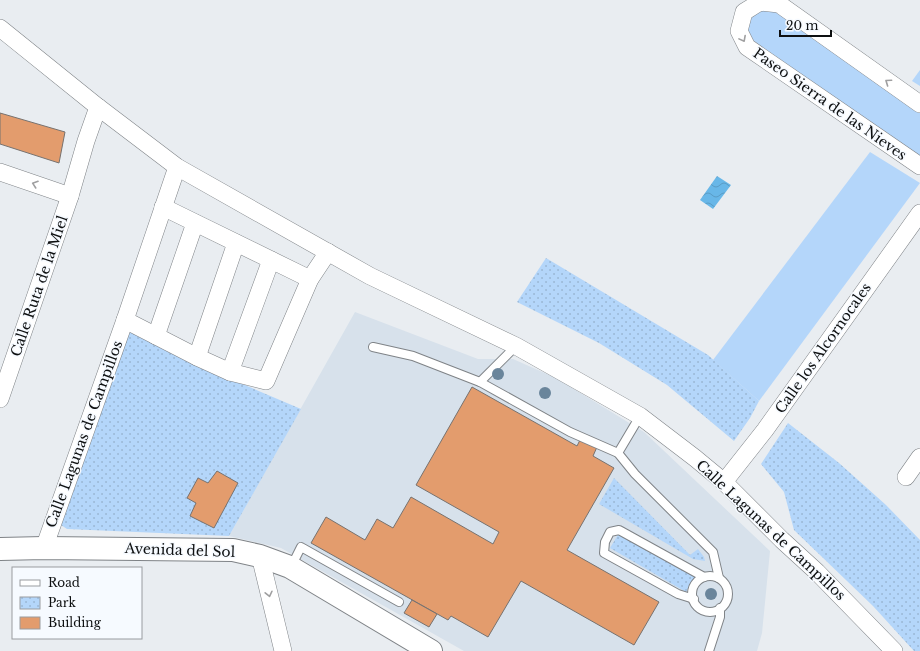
<svg xmlns="http://www.w3.org/2000/svg" width="920" height="651" viewBox="0 0 920 651" font-family="'Libre Baskerville',serif">
  <defs>
    <pattern id="park-dots" width="8" height="8" patternUnits="userSpaceOnUse"><rect width="8" height="8" fill="#b4d6fa"/><path d="M2 2h.1M6 6h.1" fill="none" stroke="#9ab7d5" stroke-width="1.8" stroke-linecap="round"/></pattern>
    <pattern id="water-waves" width="16" height="10" patternUnits="userSpaceOnUse"><rect width="16" height="10" fill="#68b7e8"/><path d="M0 5q4-4 8 0t8 0" fill="none" stroke="#599cc6"/></pattern>
  </defs>
  <rect width="100%" height="100%" fill="#e9edf1"/>
  <!-- built -->
  <path fill="#d7e1eb" d="M355,312L478,359H513L556,378L644,432L770,551L762,633L757,651H464L281,548L229,536Z"/>
  <!-- grass -->
  <g fill="#b4d6fa">
    <path d="M759,8H770L920,113V158L754,41L747,35L746,25Z"/>
    <path d="M920,70V86L912,81Z"/>
    <path d="M870,152L920,183L759,401L713,360Z"/>
  </g>
  <!-- park -->
  <g fill="url(#park-dots)">
    <path d="M546,258L708,355L759,401L750,418L734,441L667,385L599,343L517,302Z"/>
    <path d="M129,327L193,363L301,409L229,536L67,529L61,525Z"/>
    <path d="M788,423L839,463L886,505L920,540V651H914L873,606L794,530L784,492L761,464Z"/>
    <path d="M614,478L690,555L698,549L704,557L705,561L693,559L599,504Z"/>
    <path d="M619,533L695,577L686,592L610,548Z"/>
  </g>
  <!-- water -->
  <path fill="url(#water-waves)" d="M717,176L731,185L713,209L700,200Z"/>
  <!-- building -->
  <g fill="#e39c6d" stroke="#77726f">
    <path d="M0,113L65,132L59,163L0,144Z"/>
    <path d="M472,387L577,446L581,438L597,447L593,456L614,468L567,550L659,602L634,645L521,581L488,637L451,616L448,620L311,543L326,517L365,540L377,519L393,528L411,497L493,544L499,532L416,485Z"/>
    <path d="M217,471L238,483L214,528L190,516L196,503L187,498L198,478L208,483Z"/>
    <path d="M412,600L437,614L429,627L404,613Z"/>
  </g>
  <g fill="none" stroke-linecap="round" stroke-linejoin="round">
    <!-- lane casing -->
    <g stroke="#7f8387" stroke-width="10">
      <g id="lane">
        <path d="M373,347L413,356L480,382L570,432L618,453L635,474L713,552L719,578"/>
        <path d="M480,382L516,346"/>
        <path d="M618,453L640,416"/>
        <path d="M291,567L301,547L399,602"/>
        <circle cx="710" cy="594" r="18"/>
        <path d="M694,599L678,594L604,553L605,542L610,532L619,530L704,577"/>
        <path d="M709,651L720,617V608"/>
      </g>
    </g>
    <!-- street casing -->
    <g stroke="#7f8387" stroke-width="18">
      <g id="street">
        <path d="M0,28L98,107L177,167L370,276L516,346L640,416L695,458L724,482L782,540L817,572L894,651"/>
        <path d="M920,104L779,4L760,2L744,12L739,31L747,47L920,166"/>
        <path d="M0,172L70,196"/>
        <path d="M163,207L310,279"/>
        <path d="M125,320L197,357L230,372L266,381L310,279L328,252"/>
        <path d="M156,336L195,223"/>
        <path d="M197,357L236,243"/>
        <path d="M230,372L271,260"/>
        <path d="M0,399L70,196L86,141L98,107"/>
        <path d="M906,477L920,457"/>
        <path d="M724,482L765,430L920,213"/>
        <path d="M44,548L125,320L177,167"/>
        <path d="M260,556L283,651"/>
      </g>
    </g>
    <!-- secondary casing -->
    <g stroke="#7f8387" stroke-width="24">
      <path id="secondary" d="M0,549L44,548L233,550L260,556L290,567L431,651"/>
    </g>
    <!-- lane -->
    <use href="#lane" stroke="#fff" stroke-width="8"/>
    <!-- street -->
    <use href="#street" stroke="#fff" stroke-width="17"/>
    <!-- secondary -->
    <use href="#secondary" stroke="#fff" stroke-width="22"/>
  </g>
  <!-- trees -->
  <g fill="#6a859b">
    <circle cx="498" cy="374" r="6"/>
    <circle cx="545" cy="393" r="6"/>
    <circle cx="711" cy="594" r="6"/>
  </g>
  <!-- one-way arrows -->
  <defs><path id="oneway-chevron" d="M-2-3.5L2.5 0L-2 3.5" fill="none" stroke-width="1.6" stroke-linecap="round" stroke-linejoin="round"/></defs>
  <g stroke="#9f9fa0">
    <use href="#oneway-chevron" transform="translate(743 39) rotate(62)"/>
    <use href="#oneway-chevron" transform="translate(888 82) rotate(-145)"/>
    <use href="#oneway-chevron" transform="translate(35 184) rotate(-161)"/>
    <use href="#oneway-chevron" transform="translate(269 594) rotate(77)"/>
  </g>
  <g text-anchor="middle" dominant-baseline="central" stroke-width="3" stroke-linejoin="round" paint-order="stroke">
    <!-- street labels -->
    <g font-size="14" fill="#0e1011" stroke="#f6faff">
      <text transform="translate(830 104) rotate(35)">Paseo Sierra de las Nieves</text>
      <text transform="translate(39 286) rotate(-71)">Calle Ruta de la Miel</text>
      <text transform="translate(823 348) rotate(-55)">Calle los Alcornocales</text>
      <text transform="translate(84 434) rotate(-70)">Calle Lagunas de Campillos</text>
      <text transform="translate(771 530) rotate(43)">Calle Lagunas de Campillos</text>
      <text transform="translate(180 550) rotate(2)">Avenida del Sol</text>
    </g>
  </g>
  <!-- legend -->
  <rect x="12" y="567" width="130" height="72" fill="#f6faff" stroke="#999ca0"/>
  <rect x="20" y="580" width="20" height="6" fill="#ffffff" stroke="#999ca0"/>
  <text x="48" y="587" font-size="12" fill="#0e1011">Road</text>
  <rect x="20" y="597" width="20" height="12" fill="url(#park-dots)" stroke="#999ca0"/>
  <text x="48" y="607" font-size="12" fill="#0e1011">Park</text>
  <rect x="20" y="617" width="20" height="12" fill="#e39c6d" stroke="#999ca0"/>
  <text x="48" y="627" font-size="12" fill="#0e1011">Building</text>
  <!-- scale -->
  <path d="M780 30v6h51v-6" fill="none" stroke="#0e1011" stroke-width="2"/>
  <text x="786" y="30" font-size="12" fill="#0e1011" stroke="#f6faff" stroke-width="3" paint-order="stroke">20 m</text>
</svg>
